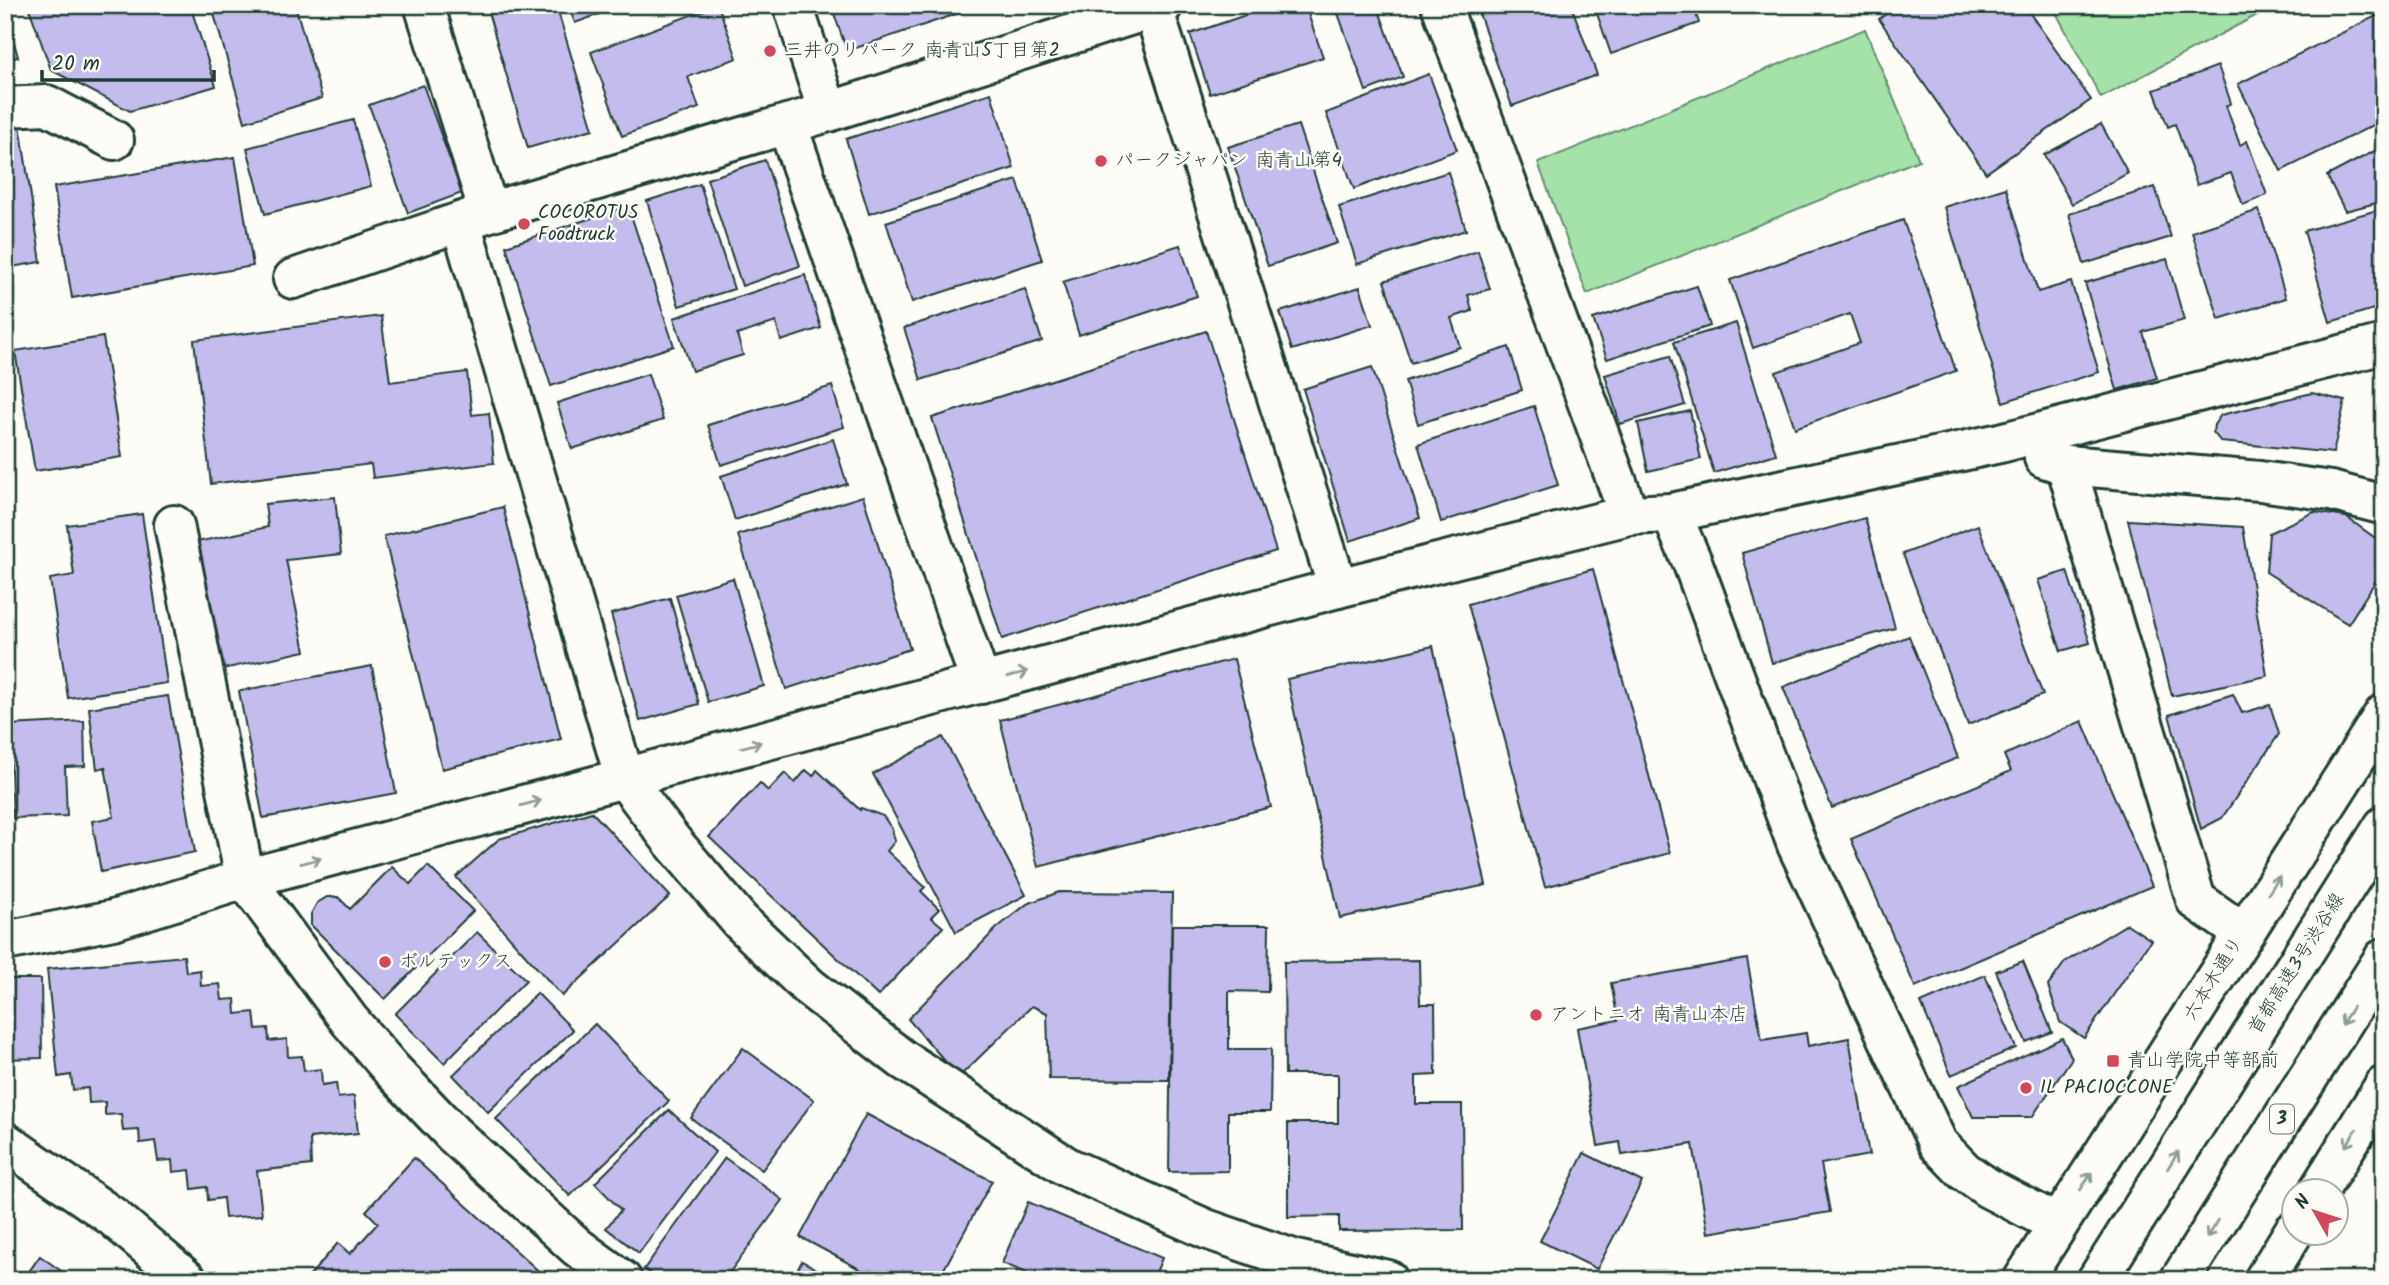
<svg xmlns="http://www.w3.org/2000/svg" width="2389" height="1285" viewBox="0 0 2389 1285" font-family="Kalam,'Klee One',sans-serif">
  <rect width="100%" height="100%" fill="#fdfcf7"/>
  <filter id="ink" filterUnits="userSpaceOnUse"><feTurbulence type="fractalNoise" baseFrequency=".0143" numOctaves="2"/><feDisplacementMap in="SourceGraphic" scale="14" xChannelSelector="R" yChannelSelector="G"/><feConvolveMatrix kernelMatrix="1 2 1 2 8 2 1 2 1" color-interpolation-filters="sRGB"/></filter>
  <g filter="url(#ink)">
    <!-- green -->
    <g fill="#a4e2aa" stroke="#62906f" stroke-width="2">
      <path d="M2052,5H2276L2101,98Z"/>
      <path d="M1865,29L1919,160L1587,294L1538,163Z"/>
    </g>
    <!-- building -->
    <g fill="#c4bced" stroke="#1f3d34" stroke-width="2">
      <path d="M28,5H190L216,86L130,111L51,70Z"/>
      <path d="M243,5H295L322,98L245,122L214,14Z"/>
      <path d="M486,5H556L593,129L528,148Z"/>
      <path d="M568,5H624L575,23Z"/>
      <path d="M718,5L737,58L688,77L699,108L622,136L591,52Z"/>
      <path d="M831,5H983L847,51Z"/>
      <path d="M1029,5H1052L1032,12Z"/>
      <path d="M1275,5H1305L1323,57L1210,94L1190,34Z"/>
      <path d="M1335,5H1377L1403,77L1366,91Z"/>
      <path d="M1476,5H1571L1597,75L1512,106Z"/>
      <path d="M1594,5H1693L1699,23L1611,54Z"/>
      <path d="M1899,5H2024L2091,100L1986,173L1879,19Z"/>
      <path d="M5,9L18,57L5,60Z"/>
      <path d="M2380,14L2384,22V120L2281,171L2238,84Z"/>
      <path d="M2218,66L2231,103L2226,106L2240,145L2247,141L2267,195L2243,205L2231,173L2197,185L2175,124L2168,127L2154,90Z"/>
      <path d="M1429,74L1457,150L1354,189L1326,113Z"/>
      <path d="M423,85L462,193L408,213L369,105Z"/>
      <path d="M991,93L1014,168L869,214L846,139Z"/>
      <path d="M353,120L371,186L265,214L247,148Z"/>
      <path d="M2101,124L2128,173L2072,204L2044,155Z"/>
      <path d="M20,125L41,262L5,268V128Z"/>
      <path d="M1298,125L1337,243L1268,266L1228,147Z"/>
      <path d="M2384,146V201L2345,211L2327,176Z"/>
      <path d="M235,157L253,266L72,298L54,187Z"/>
      <path d="M765,160L800,266L742,286L707,179Z"/>
      <path d="M1448,172L1466,230L1357,264L1339,207Z"/>
      <path d="M1017,180L1042,260L912,302L886,222Z"/>
      <path d="M700,184L734,289L679,306L647,201Z"/>
      <path d="M2155,187L2171,237L2084,264L2069,214Z"/>
      <path d="M2006,188L2038,292L2071,282L2099,372L2003,402L1944,207Z"/>
      <path d="M628,206L674,346L551,386L506,246Z"/>
      <path d="M2384,208V306L2330,322L2304,231Z"/>
      <path d="M2259,210L2286,298L2219,319L2192,232Z"/>
      <path d="M1903,220L1956,371L1795,428L1776,372L1860,343L1850,314L1753,348L1730,280Z"/>
      <path d="M1180,245L1197,296L1079,335L1063,282Z"/>
      <path d="M1478,251L1490,289L1468,295L1472,311L1451,318L1460,347L1411,363L1384,281Z"/>
      <path d="M2167,259L2184,320L2143,332L2157,378L2117,390L2085,283Z"/>
      <path d="M805,275L821,328L781,341L776,322L737,335L743,355L692,371L674,318Z"/>
      <path d="M1697,286L1710,326L1607,359L1593,319Z"/>
      <path d="M1360,287L1372,325L1292,350L1280,312Z"/>
      <path d="M1025,289L1042,341L921,380L904,328Z"/>
      <path d="M381,316L390,382L467,372L472,415L489,413L494,463L373,478L371,464L211,484L194,340Z"/>
      <path d="M1736,323L1776,454L1714,473L1674,342Z"/>
      <path d="M1206,331L1276,551L1002,639L932,418Z"/>
      <path d="M103,337L122,457L35,471L15,351Z"/>
      <path d="M1509,347L1522,390L1418,424L1405,381Z"/>
      <path d="M1670,356L1685,405L1620,424L1605,375Z"/>
      <path d="M1372,367L1420,518L1350,541L1303,389Z"/>
      <path d="M648,374L663,420L572,449L557,403Z"/>
      <path d="M832,386L844,427L721,465L708,425Z"/>
      <path d="M2312,393L2345,401L2333,453L2221,442L2213,432L2214,425L2221,415Z"/>
      <path d="M1534,406L1558,485L1441,522L1418,444Z"/>
      <path d="M1690,411L1701,459L1648,471L1638,423Z"/>
      <path d="M833,439L847,484L735,520L721,476Z"/>
      <path d="M863,496L910,649L786,689L738,535Z"/>
      <path d="M335,497L341,554L286,560L305,651L223,669L197,542L268,527L265,504Z"/>
      <path d="M503,507L561,739L442,769L384,536Z"/>
      <path d="M2314,512L2346,517L2378,540L2384,551V568L2348,624L2266,572L2269,533Z"/>
      <path d="M142,514L167,683L68,698L50,579L74,575L67,525Z"/>
      <path d="M1865,518L1895,628L1772,663L1742,553Z"/>
      <path d="M2128,520L2243,527L2267,676L2172,696Z"/>
      <path d="M1978,525L2043,695L1968,725L1903,554Z"/>
      <path d="M1593,569L1670,853L1545,887L1468,604Z"/>
      <path d="M2067,571L2090,643L2061,651L2038,580Z"/>
      <path d="M733,578L764,686L708,702L676,595Z"/>
      <path d="M670,598L699,704L640,721L611,614Z"/>
      <path d="M1909,636L1958,758L1832,808L1783,687Z"/>
      <path d="M1433,646L1486,885L1340,918L1287,679Z"/>
      <path d="M1234,659L1271,807L1038,867L1000,720Z"/>
      <path d="M372,666L396,793L263,818L239,691Z"/>
      <path d="M2233,694L2242,713L2270,705L2279,734L2222,818L2201,829L2169,715Z"/>
      <path d="M168,696L195,852L101,872L92,821L114,817L105,767L97,769L89,708Z"/>
      <path d="M84,721L85,766L65,767L67,816L13,818L9,725Z"/>
      <path d="M2082,721L2152,886L1915,987L1851,839L2011,771L2004,755Z"/>
      <path d="M943,737L1026,895L956,932L873,774Z"/>
      <path d="M806,770L813,776L817,770L860,810L861,808L883,816L892,829L895,841L887,851L925,887L921,891L939,909L931,917L943,927L878,996L709,837L760,783L768,791L785,773L795,783Z"/>
      <path d="M592,812L670,896L562,996L456,877L499,839Z"/>
      <path d="M428,866L473,911L385,999L311,925V914L317,903L327,897H338L350,909L392,867L410,884Z"/>
      <path d="M1059,892L1172,893L1169,1080L1049,1079L1047,1013L1032,1006L959,1077L908,1019L997,928L1027,904Z"/>
      <path d="M2127,924L2151,940L2084,1038L2060,1022L2048,986L2065,962Z"/>
      <path d="M1172,925H1269L1268,992L1229,991V1049H1271L1270,1112H1228V1171L1169,1172Z"/>
      <path d="M477,932L526,980L444,1063L395,1014Z"/>
      <path d="M184,956L186,972L200,970L201,986L220,984L222,1000L235,999L236,1014L254,1012L256,1029L268,1028L269,1041L287,1039L288,1057L302,1056L304,1071L321,1069L322,1085L336,1083L338,1098L354,1096L358,1133L310,1138L311,1165L257,1171L262,1215L225,1218L223,1198L208,1200L207,1187L192,1189L190,1170L173,1172L172,1160L158,1161L155,1141L140,1143L139,1130L123,1131L121,1114L105,1115V1102L89,1103L88,1088L73,1090L71,1075L58,1077L47,969Z"/>
      <path d="M1747,959L1762,1040L1806,1033L1808,1046L1849,1038L1869,1155L1821,1164L1830,1212L1708,1233L1693,1144L1622,1155L1620,1142L1598,1146L1577,1028L1618,1020L1611,983Z"/>
      <path d="M1419,960L1420,1004H1435L1436,1075L1416,1076V1104H1462L1463,1230L1339,1231V1216L1288,1217V1123H1338V1076L1337,1074H1285L1284,962Z"/>
      <path d="M2023,961L2052,1032L2026,1042L1996,971Z"/>
      <path d="M1985,975L2016,1048L1951,1075L1921,1003Z"/>
      <path d="M5,979H41L42,1058L5,1059Z"/>
      <path d="M537,993L573,1030L488,1112L453,1075Z"/>
      <path d="M595,1024L669,1101L570,1196L496,1119Z"/>
      <path d="M2062,1038L2072,1058L2032,1117H1973L1958,1086Z"/>
      <path d="M743,1048L814,1100L762,1170L691,1118Z"/>
      <path d="M669,1110L715,1152L639,1253L606,1228L621,1210L595,1183Z"/>
      <path d="M866,1114L992,1181L938,1280H880L800,1237Z"/>
      <path d="M1584,1153L1642,1182L1597,1269L1540,1241Z"/>
      <path d="M414,1158L545,1277L543,1280H306L338,1243L350,1254L378,1223L366,1211Z"/>
      <path d="M725,1158L783,1200L724,1280H659L644,1269Z"/>
      <path d="M1028,1202L1162,1258L1153,1280H1043L1002,1263Z"/>
      <path d="M40,1256L74,1280H23Z"/>
      <path d="M802,1261L836,1280H792Z"/>
      <path d="M1168,1272L1193,1280H1165Z"/>
    </g>
    <g fill="none" stroke-linecap="round" stroke-linejoin="round">
      <!-- minor casing -->
      <g stroke="#1f3d34" stroke-width="44">
        <g id="minor">
          <path d="M424,5L489,212"/>
          <path d="M793,5L828,112"/>
          <path d="M1152,5L1338,588"/>
          <path d="M1441,5L1629,515"/>
          <path d="M5,107L47,105L114,140"/>
          <path d="M787,124L981,684"/>
          <path d="M461,223L625,779L672,841L740,921L809,987L902,1059L1067,1167L1206,1229L1296,1260L1388,1280"/>
          <path d="M293,279L489,212L828,112L1163,5"/>
          <path d="M2044,458L2066,465L2260,481L2331,491L2384,505"/>
          <path d="M2066,465L2196,900L2243,933"/>
          <path d="M1671,513L1693,564L1797,845L1938,1144L1964,1171L1988,1188L2058,1224"/>
          <path d="M174,525L245,879L349,1020L392,1070L453,1134L577,1247L622,1280"/>
          <path d="M5,941L113,920L245,879L1338,588L1629,515L1671,513L2000,443L2384,344"/>
          <path d="M5,1142L113,1217L187,1280"/>
        </g>
      </g>
      <!-- major casing -->
      <g stroke="#1f3d34" stroke-width="44">
        <g id="major">
          <path d="M2319,1190L2384,1086"/>
          <path d="M2023,1280L2384,714"/>
          <path d="M2264,1280L2294,1231"/>
        </g>
      </g>
      <!-- highway casing -->
      <g stroke="#1f3d34" stroke-width="44">
        <g id="highway">
          <path d="M2097,1280L2384,826"/>
          <path d="M2180,1280L2384,958"/>
        </g>
      </g>
      <!-- minor -->
      <use href="#minor" stroke="#fdfcf7" stroke-width="38"/>
      <!-- major -->
      <use href="#major" stroke="#fdfcf7" stroke-width="38"/>
      <!-- highway -->
      <use href="#highway" stroke="#fdfcf7" stroke-width="38"/>
    </g>
    <!-- one-way arrows -->
    <defs><path id="oneway-shaft" d="M-6 0H5M1.5-3L5.5 0L1.5 3" fill="none" stroke-width="1.6" stroke-linecap="round" stroke-linejoin="round" transform="scale(1.75)"/></defs>
    <g stroke="#8e9c96">
      <use href="#oneway-shaft" transform="translate(1018 674) rotate(-15)"/>
      <use href="#oneway-shaft" transform="translate(751 745) rotate(-15)"/>
      <use href="#oneway-shaft" transform="translate(531 803) rotate(-15)"/>
      <use href="#oneway-shaft" transform="translate(311 861) rotate(-15)"/>
      <use href="#oneway-shaft" transform="translate(2274 885) rotate(-57)"/>
      <use href="#oneway-shaft" transform="translate(2347 1016) rotate(122)"/>
      <use href="#oneway-shaft" transform="translate(2351 1138) rotate(122)"/>
      <use href="#oneway-shaft" transform="translate(2173 1160) rotate(-58)"/>
      <use href="#oneway-shaft" transform="translate(2086 1181) rotate(-58)"/>
      <use href="#oneway-shaft" transform="translate(2212 1229) rotate(122)"/>
    </g>
  </g>
  <!-- markers -->
  <g fill="#d1495b" stroke="#fdfcf7" stroke-width="2.5">
    <circle cx="770" cy="51" r="7"/>
    <circle cx="1101" cy="161" r="7"/>
    <circle cx="524" cy="224" r="7"/>
    <circle cx="385" cy="962" r="7"/>
    <circle cx="1536" cy="1015" r="7"/>
    <rect x="2106" y="1054" width="14" height="14" rx="3.5"/>
    <circle cx="2026" cy="1088" r="7"/>
  </g>
  <g text-anchor="middle" dominant-baseline="central" stroke-width="5" stroke-linejoin="round" paint-order="stroke">
    <!-- shield labels -->
    <rect fill="#fdfcf7" stroke="#62766e" stroke-width="2" x="2270" y="1104.5" width="24" height="29" rx="5"/>
    <g font-size="18" font-weight="bold" fill="#1f3d34">
      <text x="2282" y="1119">3</text>
    </g>
    <!-- poi labels -->
    <g font-size="19" fill="#1f3d34" stroke="#fdfcf7" text-anchor="start">
      <text x="784" y="51">三井のリパーク 南青山5丁目第2</text>
      <text x="1115" y="161">パークジャパン 南青山第4</text>
      <text x="538" y="213">COCOROTUS<tspan x="538" dy="22">Foodtruck</tspan></text>
      <text x="399" y="962">ボルテックス</text>
      <text x="1550" y="1015">アントニオ 南青山本店</text>
      <text x="2127" y="1061">青山学院中等部前</text>
      <text x="2040" y="1088">IL PACIOCCONE</text>
    </g>
    <!-- street labels -->
    <g font-size="19" fill="#1f3d34" stroke="#fdfcf7">
      <text transform="translate(2297 964) rotate(-58)">首都高速3号渋谷線</text>
      <text transform="translate(2214 979) rotate(-58)">六本木通り</text>
    </g>
  </g>
  <!-- margin -->
  <rect width="2389" height="1285" fill="none" stroke="#fdfcf7" stroke-width="28"/>
  <rect x="14" y="14" width="2361" height="1257" fill="none" stroke="#1f3d34" stroke-width="2.5" filter="url(#ink)"/>
  <!-- north arrow -->
  <g transform="translate(2315 1212) rotate(309)"><circle r="33" fill="#fdfcf7" stroke="#a4b0a9" stroke-width="2"/>
  <path d="M0-5L12 26L0 18L-12 26Z" fill="#d1495b"/>
  <text y="-10" font-size="19" font-weight="bold" text-anchor="middle" fill="#1f3d34">N</text>
  </g>
  <!-- scale -->
  <path d="M42 70v10h172v-10" fill="none" stroke="#1f3d34" stroke-width="3.5"/>
  <text x="52" y="70" font-size="21" fill="#1f3d34" stroke="#fdfcf7" stroke-width="5" paint-order="stroke">20 m</text>
</svg>
